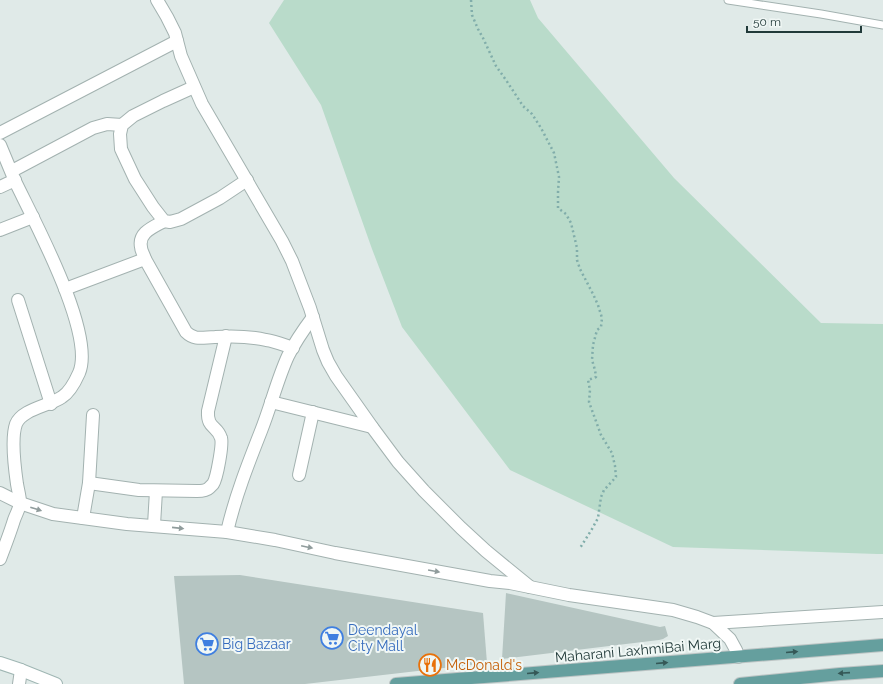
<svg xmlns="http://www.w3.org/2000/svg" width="883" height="684" viewBox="0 0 883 684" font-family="Raleway,sans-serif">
  <rect width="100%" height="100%" fill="#e0eae8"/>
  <!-- green -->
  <path fill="#b9dbca" d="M284,0H530L538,18L674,178L821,323L883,324V554H877L673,547L510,470L402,327L372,249L321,105L269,23Z"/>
  <!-- building -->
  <g fill="#b5c5c2">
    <path d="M240,575L483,613L487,663L305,684H184L174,576Z"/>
    <path d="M506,593L660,627L665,626L668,636L663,639L659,640L502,659Z"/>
  </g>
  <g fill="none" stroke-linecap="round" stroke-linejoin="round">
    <!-- service casing -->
    <g stroke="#a3b2b0" stroke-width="9">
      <path id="service" d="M728,0L821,14L883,25"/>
    </g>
    <!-- minor casing -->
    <g stroke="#a3b2b0" stroke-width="14">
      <g id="minor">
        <path d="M157,0L167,17L175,33L181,56L202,104L282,241L292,261L310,308L323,350L328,362L336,376L372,427L398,462L424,491L461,528L486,551L530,587"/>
        <path d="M194,87L163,101L133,116L122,125L120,134L121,149L135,179L153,207L164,221L170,222L181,219L220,198L247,180"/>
        <path d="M0,133L177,41"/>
        <path d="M0,145C5,157 10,169 15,181C33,219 96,334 79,373C75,382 70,392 62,397C49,406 22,409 16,424C11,438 15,470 17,484C18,490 20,497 20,502C20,508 16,514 14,520C10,533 5,546 0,559"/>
        <path d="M12,171L93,128L107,124L122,125"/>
        <path d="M0,187L15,180"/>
        <path d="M164,221C154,227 138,232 141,247C141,251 144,255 145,259L186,332C195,341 204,337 215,337C232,336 249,336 266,340C275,341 284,345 293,348"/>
        <path d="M0,230L33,217"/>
        <path d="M65,289L145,259"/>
        <path d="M18,300L51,404"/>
        <path d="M271,402L372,427"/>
        <path d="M299,475L313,412"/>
        <path d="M89,483L139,490L197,491C201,491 206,491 209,488C209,488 213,484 213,484C217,478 223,444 221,438C217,425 207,429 208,411L226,336"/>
        <path d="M83,518L89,483L93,415"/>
        <path d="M154,525L156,491"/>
        <path d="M227,532C235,497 248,464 261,431C271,406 277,380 288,356C295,342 304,329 313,317"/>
        <path d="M713,623L883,612"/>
        <path d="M19,684L21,670"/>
      </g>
    </g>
    <!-- tertiary casing -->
    <g stroke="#a3b2b0" stroke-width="14">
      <path id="tertiary" d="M0,493L20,503L53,514L127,524L227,532L275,540L335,553L490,581L510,583L569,595L673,610L697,617L713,623L730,639L736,650L738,657"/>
    </g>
    <!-- secondary casing -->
    <g stroke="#9fb6b3" stroke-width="14">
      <path id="secondary" d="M0,663L21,670L56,684"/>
    </g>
    <!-- primary casing -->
    <g stroke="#bcc4c4" stroke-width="14">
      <g id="primary">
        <path d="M396,684L883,645"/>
        <path d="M740,684L840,674L883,671"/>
      </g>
    </g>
    <!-- path -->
    <path stroke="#81adaa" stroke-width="2.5" stroke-dasharray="2 3" stroke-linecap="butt" d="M471,0L472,15L478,29L483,38L496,66L506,80L523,106L532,114L541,128L554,153L559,177L558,192V208L566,214L571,223L577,248V260L580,269L593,294L598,305L602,318L601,327L597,330L593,345L592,360L595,370L596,377L588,380L590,390L589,402L601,435L612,453L615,466L616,477L604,490L601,497L598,518L592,529L580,548"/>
    <!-- service -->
    <use href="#service" stroke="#fff" stroke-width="7"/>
    <!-- minor -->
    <use href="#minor" stroke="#fff" stroke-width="12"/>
    <!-- tertiary -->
    <use href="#tertiary" stroke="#fff" stroke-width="12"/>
    <!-- secondary -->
    <use href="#secondary" stroke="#fff" stroke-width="12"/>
    <!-- primary -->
    <use href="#primary" stroke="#659f9e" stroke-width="12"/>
  </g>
  <!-- one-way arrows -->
  <defs><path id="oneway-solid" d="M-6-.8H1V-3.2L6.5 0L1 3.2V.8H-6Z"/></defs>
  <g fill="#909c9c">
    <use href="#oneway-solid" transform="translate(36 509) rotate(18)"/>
    <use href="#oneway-solid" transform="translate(178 528) rotate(6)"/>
    <use href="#oneway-solid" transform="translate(307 547) rotate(12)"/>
    <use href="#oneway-solid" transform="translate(434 571) rotate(10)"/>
  </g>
  <g fill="#355857">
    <use href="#oneway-solid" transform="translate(792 652) rotate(-5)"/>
    <use href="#oneway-solid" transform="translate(662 663) rotate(-5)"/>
    <use href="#oneway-solid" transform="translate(533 673) rotate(-5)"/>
    <use href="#oneway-solid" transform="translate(844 673) rotate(176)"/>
  </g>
  <!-- icons -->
  <defs>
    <g id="supermarket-ring" transform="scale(1.15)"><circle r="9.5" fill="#f0f7f5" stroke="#3f7fe0" stroke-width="1.5"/><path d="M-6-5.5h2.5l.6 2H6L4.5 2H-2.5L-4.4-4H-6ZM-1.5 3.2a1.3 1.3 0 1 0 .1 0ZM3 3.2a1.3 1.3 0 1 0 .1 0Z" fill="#3f7fe0"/></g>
    <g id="restaurant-ring" transform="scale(1.15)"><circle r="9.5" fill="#f0f7f5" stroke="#e8710a" stroke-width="1.5"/><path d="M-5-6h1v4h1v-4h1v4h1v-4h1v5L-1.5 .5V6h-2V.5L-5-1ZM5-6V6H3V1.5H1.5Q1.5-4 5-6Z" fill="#e8710a"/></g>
  </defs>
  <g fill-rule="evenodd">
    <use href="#supermarket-ring" x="332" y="638"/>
    <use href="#supermarket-ring" x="207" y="644"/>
    <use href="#restaurant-ring" x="430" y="665"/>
  </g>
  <g text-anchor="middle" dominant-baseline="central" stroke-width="4" stroke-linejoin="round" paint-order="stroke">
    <!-- shop labels -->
    <g font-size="14" fill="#366cbe" stroke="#f0f7f5" text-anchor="start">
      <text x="348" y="630">Deendayal<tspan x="348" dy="16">City Mall</tspan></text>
      <text x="222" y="644">Big Bazaar</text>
    </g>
    <!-- street labels -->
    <g font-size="14" fill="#213a39" stroke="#f0f7f5">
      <text transform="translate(638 650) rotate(-5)">Maharani LaxhmiBai Marg</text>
    </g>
    <!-- food labels -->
    <g font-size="14" fill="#c56008" stroke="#f0f7f5" text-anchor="start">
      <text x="446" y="665">McDonald's</text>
    </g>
  </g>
  <!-- scale -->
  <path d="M747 26v6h114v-6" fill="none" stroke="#213a39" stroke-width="2"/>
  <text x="753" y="26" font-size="12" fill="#213a39" stroke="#f0f7f5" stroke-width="3" paint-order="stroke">50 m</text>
</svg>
